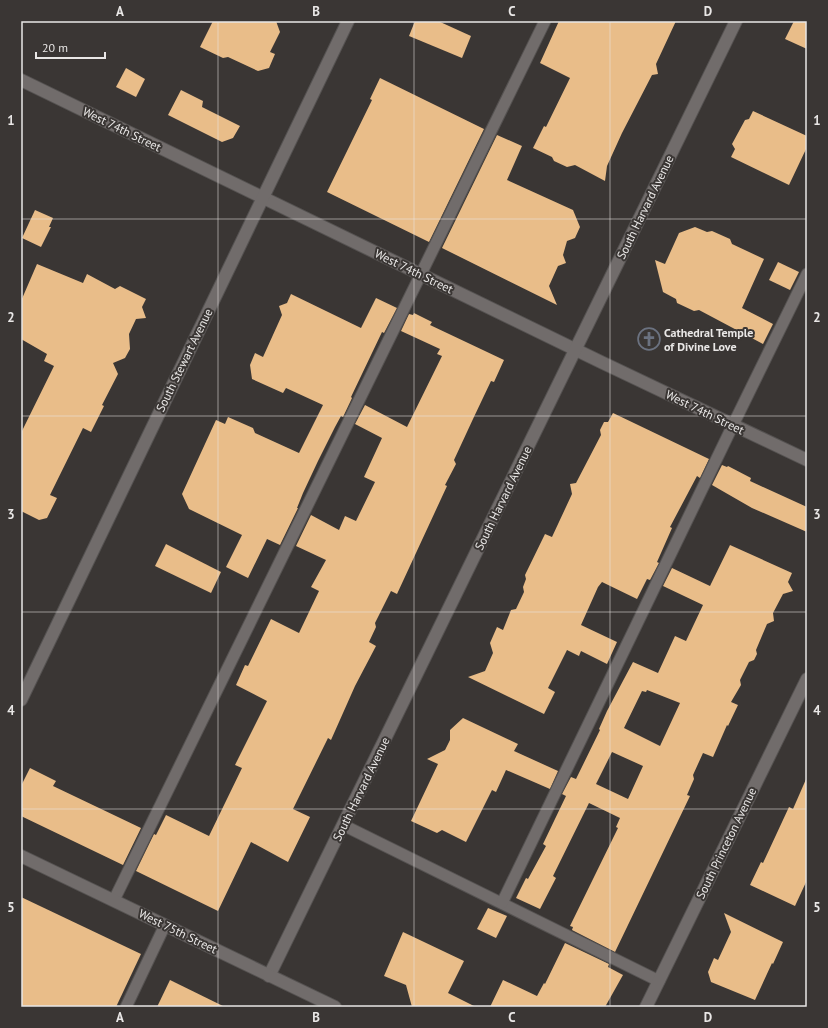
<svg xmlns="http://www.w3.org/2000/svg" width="828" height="1028" viewBox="0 0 828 1028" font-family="'PT Sans',sans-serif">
  <rect width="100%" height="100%" fill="#3a3634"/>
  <!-- building -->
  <g fill="#e9bd89" fill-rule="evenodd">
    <path d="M213,21H276L280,32L270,52L275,54L269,68L258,71L228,57L223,58L200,47Z"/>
    <path d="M415,21H438L471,36L462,58L409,36Z"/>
    <path d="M559,21H676L656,64L658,74L652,75L622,133L607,166L605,181L575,165L567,167L554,161L552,157L533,148L544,126L546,127L570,78L540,63Z"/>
    <path d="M794,21H807V49L785,39Z"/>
    <path d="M126,68L145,79L136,97L116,87Z"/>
    <path d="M380,78L484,129L429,242L327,192L372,100L370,99Z"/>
    <path d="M181,90L203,101L202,107L240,126L233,138L222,142L168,115Z"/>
    <path d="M753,111L807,136V147L789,185L731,157L735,149L732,144L745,120L749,119Z"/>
    <path d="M497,135L522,146L507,180L573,210L580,227L575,238L567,241L563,255L566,263L558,266L549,286L557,305L442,248Z"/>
    <path d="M35,210L53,218L49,227H51L41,247L22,238Z"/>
    <path d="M695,227L707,232L712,231L730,239L732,244L764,259L742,308L773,324L763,344L699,310L694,311L677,303L676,299L663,292L655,260L665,264L679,233Z"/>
    <path d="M778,262L799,272L790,290L769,280Z"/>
    <path d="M37,264L83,283L87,274L115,289L120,286L146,299L142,307L146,318L136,319L129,334L130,349L125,358L113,363L118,374L102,405L104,406L91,432L83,428L50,495L57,498L47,518L39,520L21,511V433L54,366L44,361L47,354L21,339V301Z"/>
    <path d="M291,294L361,328L376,298L397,308L384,333L382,332L351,397L352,398L343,417L341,416L335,427L318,461L303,493L297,508H298L280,545L267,539L248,578L226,567L242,535L189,509L182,494L216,420L225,424L228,417L253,428L255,433L299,453L323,405L286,388L283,393L252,379L250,365L255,353L263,357L282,315L279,306L287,303Z"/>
    <path d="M414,313L432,322L430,325L504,360L494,382L491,381L473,419L454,460L456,464L445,485L447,486L397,594L391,591L375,623L376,627L369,642L376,646L355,686L331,740L328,738L293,809L310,817L288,862L251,842L218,911L136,871L154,834L156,835L166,815L209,836L242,768L235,765L267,701L236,685L245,665L248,666L271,619L299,633L319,591L311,587L326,560L296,546L311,515L339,530L345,516L356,521L375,482L364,477L382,438L355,424L365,405L407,427L442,356L437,354L440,349L401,331L409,314L413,315Z"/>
    <path d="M613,413L709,459L700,478L697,476L670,527L672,528L657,562L659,563L650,580L647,579L637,599L602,582L598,587L581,625L617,642L607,664L581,651L579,656L567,650L548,688L555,692L544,714L468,677L485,671L493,653L490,643L497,627L503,630L511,610L516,609L524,592L523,587L526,579L525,575L545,534L552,537L572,494L570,484L576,483L601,435L600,430L604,422H608Z"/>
    <path d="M722,465L727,467L728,466L751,478L750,481L807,507V532L752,508L712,485Z"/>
    <path d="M166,544L221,572L211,593L155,566Z"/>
    <path d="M730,545L792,573L788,582L793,591L783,594L773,613L774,621L767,624L756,650L757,654L754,660L749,662L740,680L741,685L731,702L738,705L728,726L727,725L713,757L703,753L693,775L694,779L687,795L690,796L615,952L572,930L573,927L570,926L618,828L616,827L620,818L589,803L553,876L556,878L540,909L516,898L526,878L528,879L546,846L543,844L566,796L562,794L571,777L576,779L600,730L599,729L607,711L633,662L658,673L675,636L686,641L703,605L663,586L672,568L710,586ZM647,690L680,703L660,746L624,728L642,691L646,692ZM612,752L643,766L628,799L596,784Z"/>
    <path d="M463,718L518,744L514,751L558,771L550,789L506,770L496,792L492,790L466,842L442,830L437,833L411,821L438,764L427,759L445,750L450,740V730Z"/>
    <path d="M30,768L56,781L53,786L141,828L123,865L21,816V786Z"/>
    <path d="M807,777V880L795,906L750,885L761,862L763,863L789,807L793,809Z"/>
    <path d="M21,897L141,954L116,1007H21Z"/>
    <path d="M488,908L507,916L496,938L477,929Z"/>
    <path d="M724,913L783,942L773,964L772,963L755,1000L711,982L708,972L714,958L718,960L731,932Z"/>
    <path d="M403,932L464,961L448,993L476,1007H412L406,985L384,976Z"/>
    <path d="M565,943L609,964L608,967L623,975L605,1007H490L503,980L537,996L544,983L545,984Z"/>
    <path d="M170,980L225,1007H157Z"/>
  </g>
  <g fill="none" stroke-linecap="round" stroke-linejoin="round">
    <!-- service casing -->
    <g stroke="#555251" stroke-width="13">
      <g id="service">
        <path d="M343,825L659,981"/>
        <path d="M114,900L545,21"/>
        <path d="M502,903L733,425L807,274"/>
        <path d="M126,1007L165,925"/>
      </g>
    </g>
    <!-- minor casing -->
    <g stroke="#555251" stroke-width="14">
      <g id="minor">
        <path d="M21,80L601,362L807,460"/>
        <path d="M21,700L348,21"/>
        <path d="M269,976L736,21"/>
        <path d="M646,1007L807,679"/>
      </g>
    </g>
    <!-- tertiary casing -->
    <g stroke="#555251" stroke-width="14">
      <path id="tertiary" d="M21,856L335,1007"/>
    </g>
    <!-- service -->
    <use href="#service" stroke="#716c6b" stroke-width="11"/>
    <!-- minor -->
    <use href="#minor" stroke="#716c6b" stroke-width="12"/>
    <!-- tertiary -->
    <use href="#tertiary" stroke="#716c6b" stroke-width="12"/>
  </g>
  <!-- grid -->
  <path fill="none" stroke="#e9e7e6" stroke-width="1" stroke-opacity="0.55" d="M218,21V1007M414,21V1007M610,21V1007M21,219H807M21,416H807M21,612H807M21,809H807"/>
  <!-- icons -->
  <defs>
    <g id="church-ring" transform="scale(1.15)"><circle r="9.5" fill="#3a3634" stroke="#6b7280" stroke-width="1.5"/><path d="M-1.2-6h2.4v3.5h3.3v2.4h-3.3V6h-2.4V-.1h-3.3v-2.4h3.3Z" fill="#6b7280"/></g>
  </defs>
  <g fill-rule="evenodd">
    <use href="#church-ring" x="649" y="339"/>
  </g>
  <g text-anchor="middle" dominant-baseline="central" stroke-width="4" stroke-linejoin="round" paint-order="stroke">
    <!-- street labels -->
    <g font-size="12" fill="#e9e7e6" stroke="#3a3634">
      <text transform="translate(122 129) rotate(26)">West 74th Street</text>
      <text transform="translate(645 207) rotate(-64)">South Harvard Avenue</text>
      <text transform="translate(414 271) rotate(26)">West 74th Street</text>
      <text transform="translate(184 360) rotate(-64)">South Stewart Avenue</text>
      <text transform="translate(705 412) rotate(26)">West 74th Street</text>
      <text transform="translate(503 498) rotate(-64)">South Harvard Avenue</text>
      <text transform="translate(361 789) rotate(-64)">South Harvard Avenue</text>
      <text transform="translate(726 843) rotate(-64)">South Princeton Avenue</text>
      <text transform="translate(178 931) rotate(26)">West 75th Street</text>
    </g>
    <!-- poi labels -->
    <g font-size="12" font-weight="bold" fill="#e9e7e6" stroke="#3a3634" text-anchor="start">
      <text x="664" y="332">Cathedral Temple<tspan x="664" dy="14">of Divine Love</tspan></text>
    </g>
  </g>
  <!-- border -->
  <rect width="828" height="1028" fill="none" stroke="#3a3634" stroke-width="44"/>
  <!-- scale -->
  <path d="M36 52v6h69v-6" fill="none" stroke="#e9e7e6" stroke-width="2"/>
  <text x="42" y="52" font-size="12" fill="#e9e7e6" stroke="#3a3634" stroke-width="3" paint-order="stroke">20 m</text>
  <rect x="22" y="22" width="784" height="984" fill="none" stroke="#e9e7e6" stroke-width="1.5"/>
  <g font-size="13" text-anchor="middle" font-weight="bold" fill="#e9e7e6">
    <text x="120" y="16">A</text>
    <text x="316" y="16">B</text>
    <text x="512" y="16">C</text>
    <text x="708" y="16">D</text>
    <text x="11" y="125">1</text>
    <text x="817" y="125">1</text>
    <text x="11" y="322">2</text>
    <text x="817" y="322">2</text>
    <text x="11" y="519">3</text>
    <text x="817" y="519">3</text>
    <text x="11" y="715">4</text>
    <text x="817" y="715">4</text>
    <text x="11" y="912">5</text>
    <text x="817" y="912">5</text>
    <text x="120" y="1022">A</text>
    <text x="316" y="1022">B</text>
    <text x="512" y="1022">C</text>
    <text x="708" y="1022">D</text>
  </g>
</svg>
